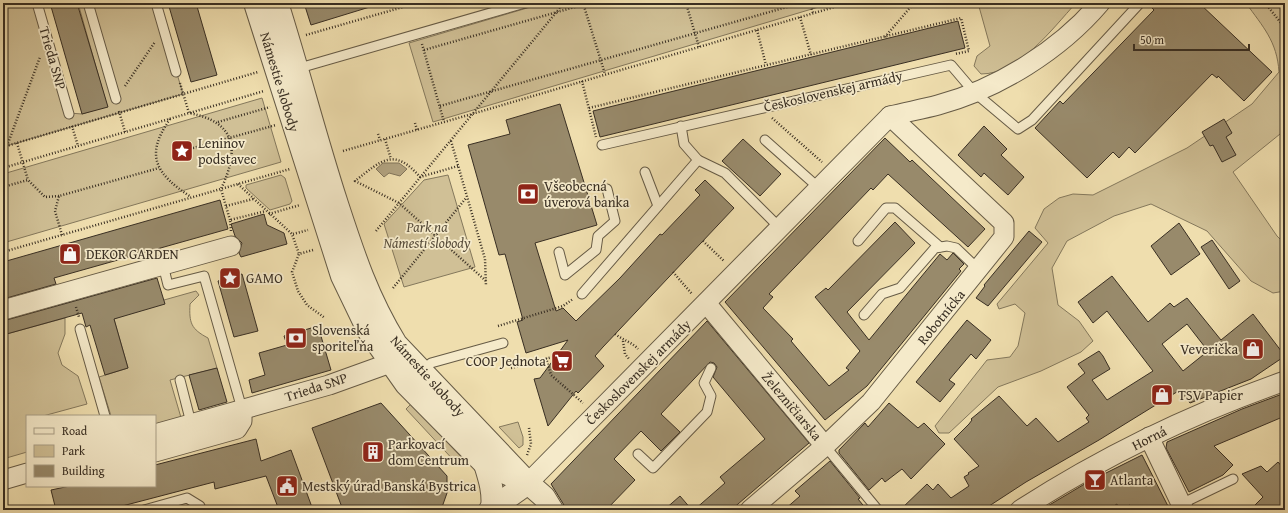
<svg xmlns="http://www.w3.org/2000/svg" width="1288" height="513" viewBox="0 0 1288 513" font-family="'Gentium Book Plus',serif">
  <rect width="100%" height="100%" fill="#efdeae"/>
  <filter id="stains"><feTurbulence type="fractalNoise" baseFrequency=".005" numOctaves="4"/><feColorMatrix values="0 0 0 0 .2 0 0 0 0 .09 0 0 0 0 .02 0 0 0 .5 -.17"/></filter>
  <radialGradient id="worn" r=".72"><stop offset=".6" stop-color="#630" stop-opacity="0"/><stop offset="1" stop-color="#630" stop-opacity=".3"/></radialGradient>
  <!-- green -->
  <g fill="#d0c096" stroke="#84785c">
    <path d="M3,3H37L69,113L82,114L107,106L78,3H156L183,94L3,147Z"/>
    <path d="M544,3H832L433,122L409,43Z"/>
    <path d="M978,3H1076C1052,29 1019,74 981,74L974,66L977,56L990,46Z"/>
    <path d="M1246,3H1285V130L1233,172L1277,236L1285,244V291L1273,293L1251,281L1207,231L1151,204L1114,216L1067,241L1052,268L1058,305L1079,321L1093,341L1081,352L1041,371L998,387L949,433H939L935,426L987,360L1010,357L1018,346L1025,313L1015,304L999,309L997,304L1048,243L1035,228L1044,209L1059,198L1073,194L1093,195L1187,148L1252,104L1279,72C1277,41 1263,27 1246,3Z"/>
    <path d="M262,98L281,162L3,243V174Z"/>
    <path d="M281,175L285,178L292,201L290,204L270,210L246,188V185Z"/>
    <path d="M448,175L475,267L404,287L384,224L424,180Z"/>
    <path d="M196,291L199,295L190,304C189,323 191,329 208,338L217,368L170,380L182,421L155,429V416H111L99,377L128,368L114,319L164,300Z"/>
    <path d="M65,318V334L58,353L62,365L78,376L87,404L43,416H27V452L3,459V335Z"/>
    <path d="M411,404L464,460L458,465L406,409Z"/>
    <path d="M518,422L523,437V445L519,448L499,427Z"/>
  </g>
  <!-- water -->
  <path fill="#b1a27f" stroke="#81745a" d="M383,163H399L407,169L400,176L389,173L384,177L376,169Z"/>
  <!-- building -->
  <g fill="#988a6b" stroke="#392f23" fill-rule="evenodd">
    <path d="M50,3H77L108,107L82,114Z"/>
    <path d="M168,3H196L217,75L191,82Z"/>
    <path d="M304,3H373V6L311,25Z"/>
    <path d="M1147,3H1199L1272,72L1244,101L1218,76L1217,78L1212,74L1135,153L1129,147L1119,158L1113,152L1087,178L1035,128L1060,101L1063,104L1154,10Z"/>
    <path d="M958,21L965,48L600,137L593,111Z"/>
    <path d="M560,104L597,225L535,243L556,311L563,308L576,321L620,278L660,234L662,235L700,195L695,190L705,180L734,208L603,347L595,356L604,366L578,393L576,391L548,426L534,379L540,378L568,340L526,353L517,322L523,320L505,254L499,255L468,145L510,134L506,120Z"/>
    <path d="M1224,119L1232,133L1226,137L1236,155L1222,162L1213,145L1210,146L1202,132Z"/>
    <path d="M984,126L1007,149L1001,155L1024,177L1008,195L984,173L981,177L958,155Z"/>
    <path d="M885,138L910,162L912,160L985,229L968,247L888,174L873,190L871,188L769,294L773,297L763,308L793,339L791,341L829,386L849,370L846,368L860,351L815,297L826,288L828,290L895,222L915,243L847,312L869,340L940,254L947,260L953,253L964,264L959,269L961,271L867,386L825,420L725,302Z"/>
    <path d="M743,139L781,174L760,196L722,161Z"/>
    <path d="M220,200L228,229L54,278L56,284L3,299V262Z"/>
    <path d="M264,214L267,225L284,233L287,244L241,257L239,253L242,243L235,236L231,224Z"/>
    <path d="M1179,223L1200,254L1171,275L1151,246Z"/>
    <path d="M1029,231L1042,242L988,306L976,298L985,286L984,285Z"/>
    <path d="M1212,240L1240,281L1229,289L1201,247Z"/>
    <path d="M242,274L258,331L234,337L218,281Z"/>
    <path d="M1112,276L1148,322L1170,303L1174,307L1187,298L1221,340L1253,314L1285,356L1251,379L1190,403L1180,390L1099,440L1026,482L983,510H900L927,484L933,490L938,484L951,498L969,486L964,477L969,474L968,473L979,466L954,439L969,424L972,420L971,419L999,396L1027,426L1036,418L1058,442L1089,422L1086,418L1089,415L1067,387L1085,373L1078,364L1099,351L1103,356L1110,369L1092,380L1107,400L1153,371L1107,311L1093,323L1078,302ZM1187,324L1208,351L1183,371L1162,344Z"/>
    <path d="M157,278L165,304L114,319L128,368L105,375L90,325L86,327L82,313L3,335V321Z"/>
    <path d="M967,320L991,340L976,359L971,354L949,380L955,384L940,402L916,382Z"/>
    <path d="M707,321L809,443L731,510H694L725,483L720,477L765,439L713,377L717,367L714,363L710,362L661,414L680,432L661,451L641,431L614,459L635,480L606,510H567L551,484Z"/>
    <path d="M318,326L331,370L252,393L249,380L265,375L259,353L287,345L284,336Z"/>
    <path d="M217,368L227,402L199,410L189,375Z"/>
    <path d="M1285,393V416L1214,446L1233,465L1223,475L1189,492L1166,448L1167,442L1242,409Z"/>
    <path d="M381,403L447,476V493L441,510H343L312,428Z"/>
    <path d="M889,403L918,428L924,423L945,444L911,479L902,469L885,482L882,478L869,490L839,453V450L865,423L868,427Z"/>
    <path d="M256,439L261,461L291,450L313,510H279L266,476L215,489L214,482L107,510H56L51,490L70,486H155V465Z"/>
    <path d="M1142,455L1170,510H1132L1130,505L1119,509L1117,504L1107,510H1041L1088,482Z"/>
    <path d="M830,461L860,498L858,499L867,510H784L800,496L795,491Z"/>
    <path d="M1278,462L1285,470V510H1250L1263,497L1242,474L1261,466L1267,472Z"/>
    <path d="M680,496L692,510H664Z"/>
  </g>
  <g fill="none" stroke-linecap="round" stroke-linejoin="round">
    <!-- service casing -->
    <g stroke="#665b46" stroke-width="11">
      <g id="service">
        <path d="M37,3L69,114"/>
        <path d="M88,3L116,99"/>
        <path d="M156,3L176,72"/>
        <path d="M296,69L525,3"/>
        <path d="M681,126L684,144L698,160L725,173L780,228"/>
        <path d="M765,140L819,188"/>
        <path d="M602,145L951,65L974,92L1018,129L1032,120L1140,3"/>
        <path d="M645,172L658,206"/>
        <path d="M858,241L886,208H895L940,247"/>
        <path d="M559,252L565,275L596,250L598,236L615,221L607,189"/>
        <path d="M163,265L168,285L204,276L242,409"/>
        <path d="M582,294L698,160"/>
        <path d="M864,315L882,294L900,288L935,248L947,246L956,248L979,270"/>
        <path d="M80,329L105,416"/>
        <path d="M422,371L431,363L503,343"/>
        <path d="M180,380L191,423"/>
        <path d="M825,446L878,510"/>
        <path d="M638,454L653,468L707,412L711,396L704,383L711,368"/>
        <path d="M1181,504L1233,479"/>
        <path d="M144,510L187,498L200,506"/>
      </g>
    </g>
    <!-- minor casing -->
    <g stroke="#665b46" stroke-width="21">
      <g id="minor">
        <path d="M706,303L825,446"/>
        <path d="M3,310L231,246"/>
        <path d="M155,434L329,385L404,358"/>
        <path d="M1149,437L1184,510"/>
        <path d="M155,452L237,429L242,421V409"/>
        <path d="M3,480L27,473"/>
        <path d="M528,483L890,116C906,112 923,109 938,105C998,89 1060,50 1100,3"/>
        <path d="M750,510L825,446L871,402L1004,237V223L890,116"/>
        <path d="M1020,510C1102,457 1193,413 1285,381"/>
      </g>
    </g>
    <!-- tertiary casing -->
    <g stroke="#665b46" stroke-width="24">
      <g id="tertiary">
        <path d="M255,3L342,276L368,330L406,384L485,464L519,479"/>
        <path d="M277,3C298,69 315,136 336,201C353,253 367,297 396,344L528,483L544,497L552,510"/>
        <path d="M485,464C490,480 494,493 492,509"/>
        <path d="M490,510L528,483"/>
      </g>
    </g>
    <!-- path -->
    <g stroke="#392f23" stroke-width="2.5" stroke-dasharray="1 2" stroke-linecap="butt">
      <path d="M583,3L605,74"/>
      <path d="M686,3L699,47"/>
      <path d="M810,3L813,13"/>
      <path d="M1265,3L1285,28"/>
      <path d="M800,17L811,55"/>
      <path d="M757,30L766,65"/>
      <path d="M306,35L417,3"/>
      <path d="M885,37L914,3"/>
      <path d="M422,44L444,122"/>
      <path d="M424,50L589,3"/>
      <path d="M582,81L596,137"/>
      <path d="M180,83L189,113C236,122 240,149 221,189L230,220"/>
      <path d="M125,86L155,42"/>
      <path d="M440,106L801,3"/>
      <path d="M589,108L961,18L969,51L955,54"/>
      <path d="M119,111L125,132"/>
      <path d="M772,118L822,162"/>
      <path d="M170,119C144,156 156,174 191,197"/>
      <path d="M218,122L270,107"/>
      <path d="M415,123L417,130"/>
      <path d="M72,126L78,146"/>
      <path d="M378,134L380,140"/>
      <path d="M385,139L391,159"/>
      <path d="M451,141L485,259L486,286"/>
      <path d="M17,143L28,180"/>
      <path d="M7,146L40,57"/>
      <path d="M3,147L258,72"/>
      <path d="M193,148L276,125"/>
      <path d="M343,151L472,114L848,3"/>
      <path d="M458,166L420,177C394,147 382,160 355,181L399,203L486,281"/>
      <path d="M3,168L264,91"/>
      <path d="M238,184L292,234L299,254"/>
      <path d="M3,187L28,180L45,197L59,196"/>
      <path d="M226,206L253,199"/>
      <path d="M269,214L300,205"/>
      <path d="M231,231L230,220L266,211"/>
      <path d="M376,231L564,3"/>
      <path d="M293,234L308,230"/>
      <path d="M62,235L55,211L59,196L159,168"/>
      <path d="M703,241L724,261"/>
      <path d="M313,250L299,254L292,272L298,291L307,305L325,318"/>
      <path d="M3,252L290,169"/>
      <path d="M673,272L692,294"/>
      <path d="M393,288L466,198"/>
      <path d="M76,307L79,317"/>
      <path d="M498,326L563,306L573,299"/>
      <path d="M615,334C623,340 633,343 638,349"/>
      <path d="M623,341L625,354L629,359"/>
      <path d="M546,358L551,375L583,403"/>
      <path d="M511,368L556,356"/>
      <path d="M527,455L531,444L529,428"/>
    </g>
    <!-- service -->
    <use href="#service" stroke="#f5eaca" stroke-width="9"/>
    <!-- minor -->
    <use href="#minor" stroke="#f5eaca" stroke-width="19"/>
    <!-- tertiary -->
    <use href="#tertiary" stroke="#f5eaca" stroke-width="22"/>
  </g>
  <!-- icons -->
  <defs>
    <g id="sight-square" transform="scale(1.15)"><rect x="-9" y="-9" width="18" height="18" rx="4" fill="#8f2418" stroke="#f5eaca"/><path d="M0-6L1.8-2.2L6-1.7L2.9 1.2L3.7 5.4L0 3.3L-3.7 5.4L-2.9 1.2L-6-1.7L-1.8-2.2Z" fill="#fff"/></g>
    <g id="bank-square" transform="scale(1.15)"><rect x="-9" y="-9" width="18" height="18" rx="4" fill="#8f2418" stroke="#f5eaca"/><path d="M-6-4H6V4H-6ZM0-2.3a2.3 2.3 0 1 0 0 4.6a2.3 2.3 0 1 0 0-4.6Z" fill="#fff"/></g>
    <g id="shop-square" transform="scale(1.15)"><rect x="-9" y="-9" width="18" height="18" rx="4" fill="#8f2418" stroke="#f5eaca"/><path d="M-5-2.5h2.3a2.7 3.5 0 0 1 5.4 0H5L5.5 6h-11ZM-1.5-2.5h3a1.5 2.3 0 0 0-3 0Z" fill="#fff"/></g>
    <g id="supermarket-square" transform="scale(1.15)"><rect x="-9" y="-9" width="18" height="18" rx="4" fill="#8f2418" stroke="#f5eaca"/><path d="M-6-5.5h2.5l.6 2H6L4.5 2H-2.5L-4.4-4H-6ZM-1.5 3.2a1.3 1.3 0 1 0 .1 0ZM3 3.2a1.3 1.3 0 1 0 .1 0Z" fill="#fff"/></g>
    <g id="building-square" transform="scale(1.15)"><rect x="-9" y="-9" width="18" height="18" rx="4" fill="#8f2418" stroke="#f5eaca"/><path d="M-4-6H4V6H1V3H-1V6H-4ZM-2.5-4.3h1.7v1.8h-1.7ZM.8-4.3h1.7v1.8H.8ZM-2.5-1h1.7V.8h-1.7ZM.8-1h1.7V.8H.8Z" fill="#fff"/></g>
    <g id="bar-square" transform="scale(1.15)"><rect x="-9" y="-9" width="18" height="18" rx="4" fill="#8f2418" stroke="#f5eaca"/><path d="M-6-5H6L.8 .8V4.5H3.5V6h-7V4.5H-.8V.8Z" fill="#fff"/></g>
    <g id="civic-square" transform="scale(1.15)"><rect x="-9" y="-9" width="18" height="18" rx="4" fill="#8f2418" stroke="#f5eaca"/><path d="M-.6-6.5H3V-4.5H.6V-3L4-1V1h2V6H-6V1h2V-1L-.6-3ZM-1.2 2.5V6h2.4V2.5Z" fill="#fff"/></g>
  </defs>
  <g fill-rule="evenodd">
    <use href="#sight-square" x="182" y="151"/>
    <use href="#bank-square" x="528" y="194"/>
    <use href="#shop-square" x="70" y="254"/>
    <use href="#sight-square" x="230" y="278"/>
    <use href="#bank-square" x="296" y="338"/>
    <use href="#shop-square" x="1253" y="349"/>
    <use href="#supermarket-square" x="562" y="361"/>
    <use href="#shop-square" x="1162" y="395"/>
    <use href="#building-square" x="373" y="452"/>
    <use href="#bar-square" x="1095" y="480"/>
    <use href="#civic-square" x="287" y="486"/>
  </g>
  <g text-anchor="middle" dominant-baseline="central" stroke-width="3.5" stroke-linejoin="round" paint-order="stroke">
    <!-- street labels -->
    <g font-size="14" fill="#392f23" stroke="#f5eaca">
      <text transform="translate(53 58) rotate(74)">Trieda SNP</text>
      <text transform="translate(280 82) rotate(73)">Námestie slobody</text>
      <text transform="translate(833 91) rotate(-13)">Československej armády</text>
      <text transform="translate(941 317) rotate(-51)">Robotnícka</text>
      <text transform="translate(638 372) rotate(-45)">Československej armády</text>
      <text transform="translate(428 376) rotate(48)">Námestie slobody</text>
      <text transform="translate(316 387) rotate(-18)">Trieda SNP</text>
      <text transform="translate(792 406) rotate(50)">Železničiarska</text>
      <text transform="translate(1149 438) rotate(-27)">Horná</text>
    </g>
    <!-- poi labels -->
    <g font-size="14" fill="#392f23" stroke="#f5eaca" text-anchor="start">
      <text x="198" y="143">Leninov<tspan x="198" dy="16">podstavec</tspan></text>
      <text x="544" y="186">Všeobecná<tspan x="544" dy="16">úverová banka</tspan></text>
      <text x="86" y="254">DEKOR GARDEN</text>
      <text x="246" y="278">GAMO</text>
      <text x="312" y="330">Slovenská<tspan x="312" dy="16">sporiteľňa</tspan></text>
      <text x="1238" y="349" text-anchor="end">Veverička</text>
      <text x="546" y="361" text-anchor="end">COOP Jednota</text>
      <text x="1178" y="395">TSV Papier</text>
      <text x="388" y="444">Parkovací<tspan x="388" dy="16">dom Centrum</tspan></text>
      <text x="1110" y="480">Atlanta</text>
      <text x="302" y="486">Mestský úrad Banská Bystrica</text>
    </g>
    <!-- park labels -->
    <g font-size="14" font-style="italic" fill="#574c3a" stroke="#f5eaca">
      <text x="427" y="227">Park na<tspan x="427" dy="16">Námestí slobody</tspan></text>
    </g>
  </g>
  <!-- margin -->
  <rect width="1288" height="513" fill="none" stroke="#efdeae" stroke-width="16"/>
  <rect x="4" y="4" width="1280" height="505" fill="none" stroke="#392f23" stroke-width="2"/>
  <rect x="8" y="8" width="1272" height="497" fill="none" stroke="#392f23"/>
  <!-- legend -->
  <rect x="26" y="415" width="130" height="72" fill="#f5eaca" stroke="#aa9f87"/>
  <rect x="34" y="428" width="20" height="6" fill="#f5eaca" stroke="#aa9f87"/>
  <text x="62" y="435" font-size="12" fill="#392f23">Road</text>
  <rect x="34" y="445" width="20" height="12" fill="#d0c096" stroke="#aa9f87"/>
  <text x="62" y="455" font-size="12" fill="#392f23">Park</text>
  <rect x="34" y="465" width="20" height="12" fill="#988a6b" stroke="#aa9f87"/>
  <text x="62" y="475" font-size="12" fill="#392f23">Building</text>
  <!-- scale -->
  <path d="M1134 44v6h115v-6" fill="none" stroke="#392f23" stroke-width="2"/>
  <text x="1140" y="44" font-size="12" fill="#392f23" stroke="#f5eaca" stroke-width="3" paint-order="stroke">50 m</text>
  <rect width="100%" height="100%" filter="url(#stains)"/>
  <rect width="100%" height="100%" fill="url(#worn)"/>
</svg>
